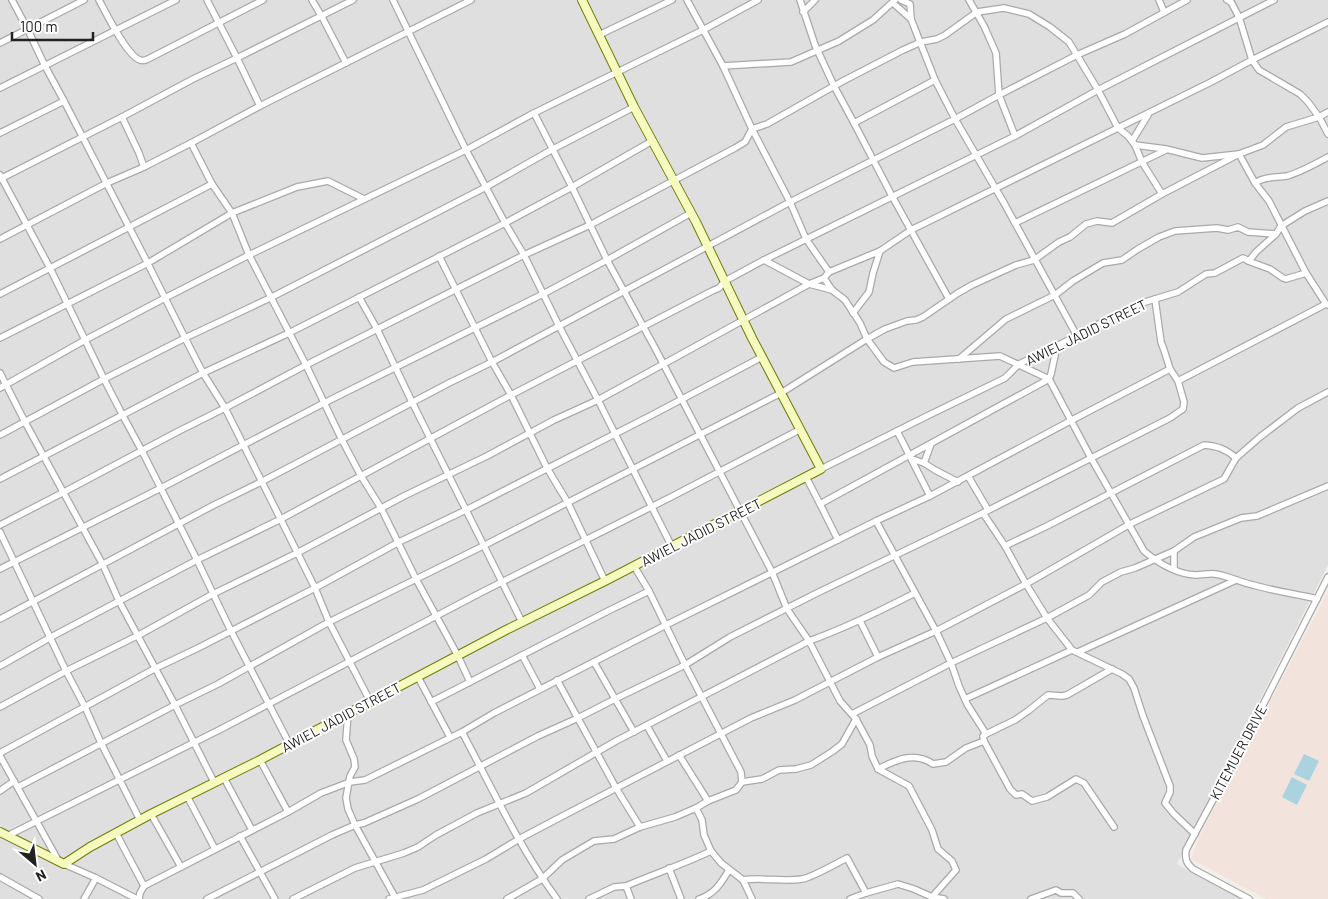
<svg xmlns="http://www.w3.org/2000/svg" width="1328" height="899" viewBox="0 0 1328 899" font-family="Barlow,sans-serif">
  <rect width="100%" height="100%" fill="#f2efe9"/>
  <!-- residential -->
  <path fill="#e0dfdf" d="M0,0H1328V565L1177,864L1241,899H0Z"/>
  <!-- military -->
  <path fill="#f3e3dd" d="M1328,591V899H1266L1191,859L1201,833Z"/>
  <!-- water -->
  <g fill="#aad3df">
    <path d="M1304,754L1319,761L1309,781L1294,774Z"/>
    <path d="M1292,777L1307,785L1297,805L1282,797Z"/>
  </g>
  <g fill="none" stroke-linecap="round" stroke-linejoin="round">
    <!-- street casing -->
    <g stroke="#a9a9a9" stroke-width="8">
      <g id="street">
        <path d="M12,0L27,28L45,66L64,101L144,256L185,338L203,373L225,408L315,588L329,622L370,701"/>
        <path d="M99,0C106,13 127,56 140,60C143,61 146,60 148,59L263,0"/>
        <path d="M312,0L322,17L346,63"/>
        <path d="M393,0L466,150L505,223L524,255L559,326L598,400L672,547"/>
        <path d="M687,0L723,66L752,129L790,202L806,239L829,272"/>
        <path d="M800,0L815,45L834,86L854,123L892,196L949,299"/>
        <path d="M901,0L910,4L911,19L935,80L955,119L1004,203L1077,336"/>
        <path d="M969,0L984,26L996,53L999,95L1015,136"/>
        <path d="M1159,0L1164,12"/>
        <path d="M1227,0L1231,2L1239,17L1252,60L1259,70L1300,94L1308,102L1319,117L1328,134"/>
        <path d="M893,3L911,19"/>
        <path d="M803,12L815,0"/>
        <path d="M599,35L672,0"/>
        <path d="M0,43L84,0"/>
        <path d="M723,66L791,62L839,41L873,20L895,0"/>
        <path d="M0,88L176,0"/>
        <path d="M260,106L237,58L353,0"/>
        <path d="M534,113L572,187L607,260L655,348L761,551L772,572L787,609L809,641L840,701L856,719L870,745L872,756L878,769L909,786L932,830L938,849L952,861L956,870L932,897V899"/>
        <path d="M122,117L139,153L144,167"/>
        <path d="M854,123L935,80"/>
        <path d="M0,133L64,101"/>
        <path d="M1132,141L1148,115"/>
        <path d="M191,143L212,184L232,213L249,255L306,365L342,440L361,476L381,508L416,579L458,656L470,682"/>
        <path d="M1135,145L1166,149L1202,158L1239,154L1255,183L1269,201L1306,273L1326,304"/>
        <path d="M0,175L50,268L104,379L123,416L142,451L197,560L231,631L290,745"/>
        <path d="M0,179L122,117L193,79L237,58L207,0"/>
        <path d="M1255,183C1265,176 1276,178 1287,176C1301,172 1315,164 1328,157"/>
        <path d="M1015,223L1166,150"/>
        <path d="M0,239L107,183L144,167L191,143L260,106L471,0"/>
        <path d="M439,256L492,362L511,395L547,468L568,503L605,581"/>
        <path d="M764,260L809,284L832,290"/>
        <path d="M1248,261L1270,269L1283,278L1286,279L1306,273"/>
        <path d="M824,278L832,290L845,300L860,323L867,339L884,362L894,368L913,362L1000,356L1049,379L1091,458L1144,551C1158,563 1177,574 1196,575C1203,575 1209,573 1215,574C1228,576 1240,582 1253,585C1274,591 1296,594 1317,599"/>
        <path d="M0,294L212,184"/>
        <path d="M359,297L377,329L412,402L522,622"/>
        <path d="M853,313L869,292L873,273L880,251"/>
        <path d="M0,338L148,263L232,213L297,187L328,181L364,199"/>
        <path d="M959,359L1006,319L1055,295L1073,281L1103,263L1122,260L1138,249L1159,237L1175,231L1217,228L1228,230L1238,227L1248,232L1276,234"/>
        <path d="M0,373L25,422L103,565L119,601L175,705L214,782"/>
        <path d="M1178,381L1326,304L1328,305"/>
        <path d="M0,388L85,340L165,298L249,255L466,150L534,113L703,30L758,0"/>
        <path d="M897,431L930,496"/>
        <path d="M0,435L104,379L185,338L270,298L486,187L553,149L634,107"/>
        <path d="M912,459L924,463L935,470L958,482"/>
        <path d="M924,463L931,444"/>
        <path d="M821,469L925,417L999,381L1005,378L1019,364L1057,346L1110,318L1142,303L1178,292L1206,274L1215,273L1243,258L1249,261L1256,252L1276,234L1281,226L1305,211L1328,201"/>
        <path d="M968,476L988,510"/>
        <path d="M806,477L820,504L838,540"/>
        <path d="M0,479L203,373L289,333L505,223L572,187L652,141"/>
        <path d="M820,504L1049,379L1051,374L1057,346"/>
        <path d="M983,513L1005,546L1026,584L1130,524L1224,479L1236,458"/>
        <path d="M876,521L936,631L951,663L959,686L967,704L986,734L983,736L984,741L1010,789L1016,795L1022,794L1032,801L1047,797L1076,779L1084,783L1114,827"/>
        <path d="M0,525L64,492L177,432L225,408L306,365L524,255L590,225L735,148L745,142L752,129L767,124L843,81L903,50L921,42L937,39L945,35L977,12L1004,8L1029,14L1050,27L1069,42L1098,90L1118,128L1128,136L1135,145L1142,162L1162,194"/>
        <path d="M0,532L66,671L85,707L101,743L140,820"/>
        <path d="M1005,546L1047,526L1204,445C1217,446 1226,449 1236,458L1260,437L1298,408L1328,392"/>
        <path d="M634,566L649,591L685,665L741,772L742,782L736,790L708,801L696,808L702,820L704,835L711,851L721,863L743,880L752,899"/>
        <path d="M0,569L161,488L324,403L543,294L607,260L691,213"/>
        <path d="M1174,569V551L1194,537L1241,518L1257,516L1328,486"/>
        <path d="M0,619L214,505L261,482L449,383L492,362L790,202L955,119L999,95L1077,55L1125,34L1187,0"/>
        <path d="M860,621L878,657"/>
        <path d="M1078,652L1236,580"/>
        <path d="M522,655L540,689"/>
        <path d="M594,662L634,732"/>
        <path d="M0,666L51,637L197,560L281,519L511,395L712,291L719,288L725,281L764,260L1015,136L1098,90L1274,0"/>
        <path d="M418,677L450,737"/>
        <path d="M557,680L616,788L640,827"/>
        <path d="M965,699L1072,650"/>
        <path d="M431,702L608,611L649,591"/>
        <path d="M0,707L66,671L139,635L213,594L297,553L404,496L487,456L554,420L598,400L809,284L824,278L829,272L880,251L911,230L1211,82L1252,60L1328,22"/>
        <path d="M348,713L346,740L354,759L355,767L350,776L346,798L348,809L355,825L396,899"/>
        <path d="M852,714L951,663L1047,618L1072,650L1122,674L1129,679L1134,688L1143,716L1170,786V792L1165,803L1174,814L1195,834"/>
        <path d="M647,726L667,761"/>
        <path d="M462,732C492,788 519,847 557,899"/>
        <path d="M986,734L1015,720L1028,711L1048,695L1062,696L1067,695L1112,669"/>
        <path d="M0,753L156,668L198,648L315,588L399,542L466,510L650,416L762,357"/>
        <path d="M679,755L708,801"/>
        <path d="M0,756L58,860"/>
        <path d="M260,760L288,812"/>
        <path d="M878,769C896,760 914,751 933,764L946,762L966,748L984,741"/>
        <path d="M224,778L252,830"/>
        <path d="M742,782L762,779L779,770L796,769L811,765L833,751L842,744L856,719"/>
        <path d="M18,787L175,705L218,684L329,622L483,546L781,393L867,339L885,329L907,321L916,320L923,317L958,293L972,285L1016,265L1034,260L1059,242L1070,237L1086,224L1097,221L1112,223L1162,194L1239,154L1263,145L1286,127L1319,117L1328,112"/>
        <path d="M0,791L14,781"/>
        <path d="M187,796L215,849"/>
        <path d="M151,814L181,867"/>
        <path d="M116,833L144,886"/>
        <path d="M7,836L223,728L482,592L673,496L799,430"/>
        <path d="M240,836L275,899"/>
        <path d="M64,864L96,878L137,899"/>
        <path d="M669,868L681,899"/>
        <path d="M0,877L39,899"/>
        <path d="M743,880C763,877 782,882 802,879C811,878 837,863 847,858L866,893L898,884L914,889L932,897L944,899"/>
        <path d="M626,886C654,874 684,864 711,851"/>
        <path d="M84,899L96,878"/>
        <path d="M139,899L140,893L144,886L288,812L321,793L350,782L365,780L462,732L494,713L666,625L876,521L930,496L1072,420L1170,369"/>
        <path d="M207,899L332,835L355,825L364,823L418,799L538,736L578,718L615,699L685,665L730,637L817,593L983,513L1170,418L1183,409L1184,402L1178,381L1170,369L1164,350L1161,342L1155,299"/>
        <path d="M293,899L355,868L404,853L418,847L436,835L477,813L526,793L616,741L809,641C846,628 880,611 915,593"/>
        <path d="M389,899L423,890L486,859L519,839L553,821L751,718L795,700L878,657L936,631L1026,584L1047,618L1089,595L1102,582L1121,572L1135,568L1174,551"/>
        <path d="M507,899L542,879L562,860L594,841L614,839L640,827L675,817L696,808"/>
        <path d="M589,899L614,887L626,886L631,899"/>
        <path d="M699,899C715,894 721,883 729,870"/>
        <path d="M850,899L866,893"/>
        <path d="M1031,899L1056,890L1061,893H1073L1079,899"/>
        <path d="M1249,899L1193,869C1186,863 1185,859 1186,850L1240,750L1328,577"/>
      </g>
    </g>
    <!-- secondary casing -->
    <g stroke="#707d05" stroke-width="10">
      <path id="secondary" d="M0,832L64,864L90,847L151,814L260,760L506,630L605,581L821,469L752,338L696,222L634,107L582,0"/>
    </g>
    <!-- street -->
    <use href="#street" stroke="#fff" stroke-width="5.5"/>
    <!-- secondary -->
    <use href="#secondary" stroke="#f7fabf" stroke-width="8"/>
  </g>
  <g text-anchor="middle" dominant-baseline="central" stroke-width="4" stroke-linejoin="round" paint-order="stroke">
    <!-- street labels -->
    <g font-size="14" fill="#222" stroke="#fff">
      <text transform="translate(1086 332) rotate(-26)">AWIEL JADID STREET</text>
      <text transform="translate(701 532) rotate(-27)">AWIEL JADID STREET</text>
      <text transform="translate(341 717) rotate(-28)">AWIEL JADID STREET</text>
      <text transform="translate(1238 752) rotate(-62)">KITEMUER DRIVE</text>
    </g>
  </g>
  <!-- north arrow -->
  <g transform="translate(35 864) rotate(152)" stroke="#ffffff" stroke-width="4" paint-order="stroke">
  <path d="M0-4L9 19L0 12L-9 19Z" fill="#222222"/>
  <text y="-8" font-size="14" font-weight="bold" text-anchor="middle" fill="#222222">N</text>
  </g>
  <!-- scale -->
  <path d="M12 32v8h81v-8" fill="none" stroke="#222222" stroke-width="2.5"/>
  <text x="20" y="32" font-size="15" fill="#222222" stroke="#ffffff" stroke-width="4" paint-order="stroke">100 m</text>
</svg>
